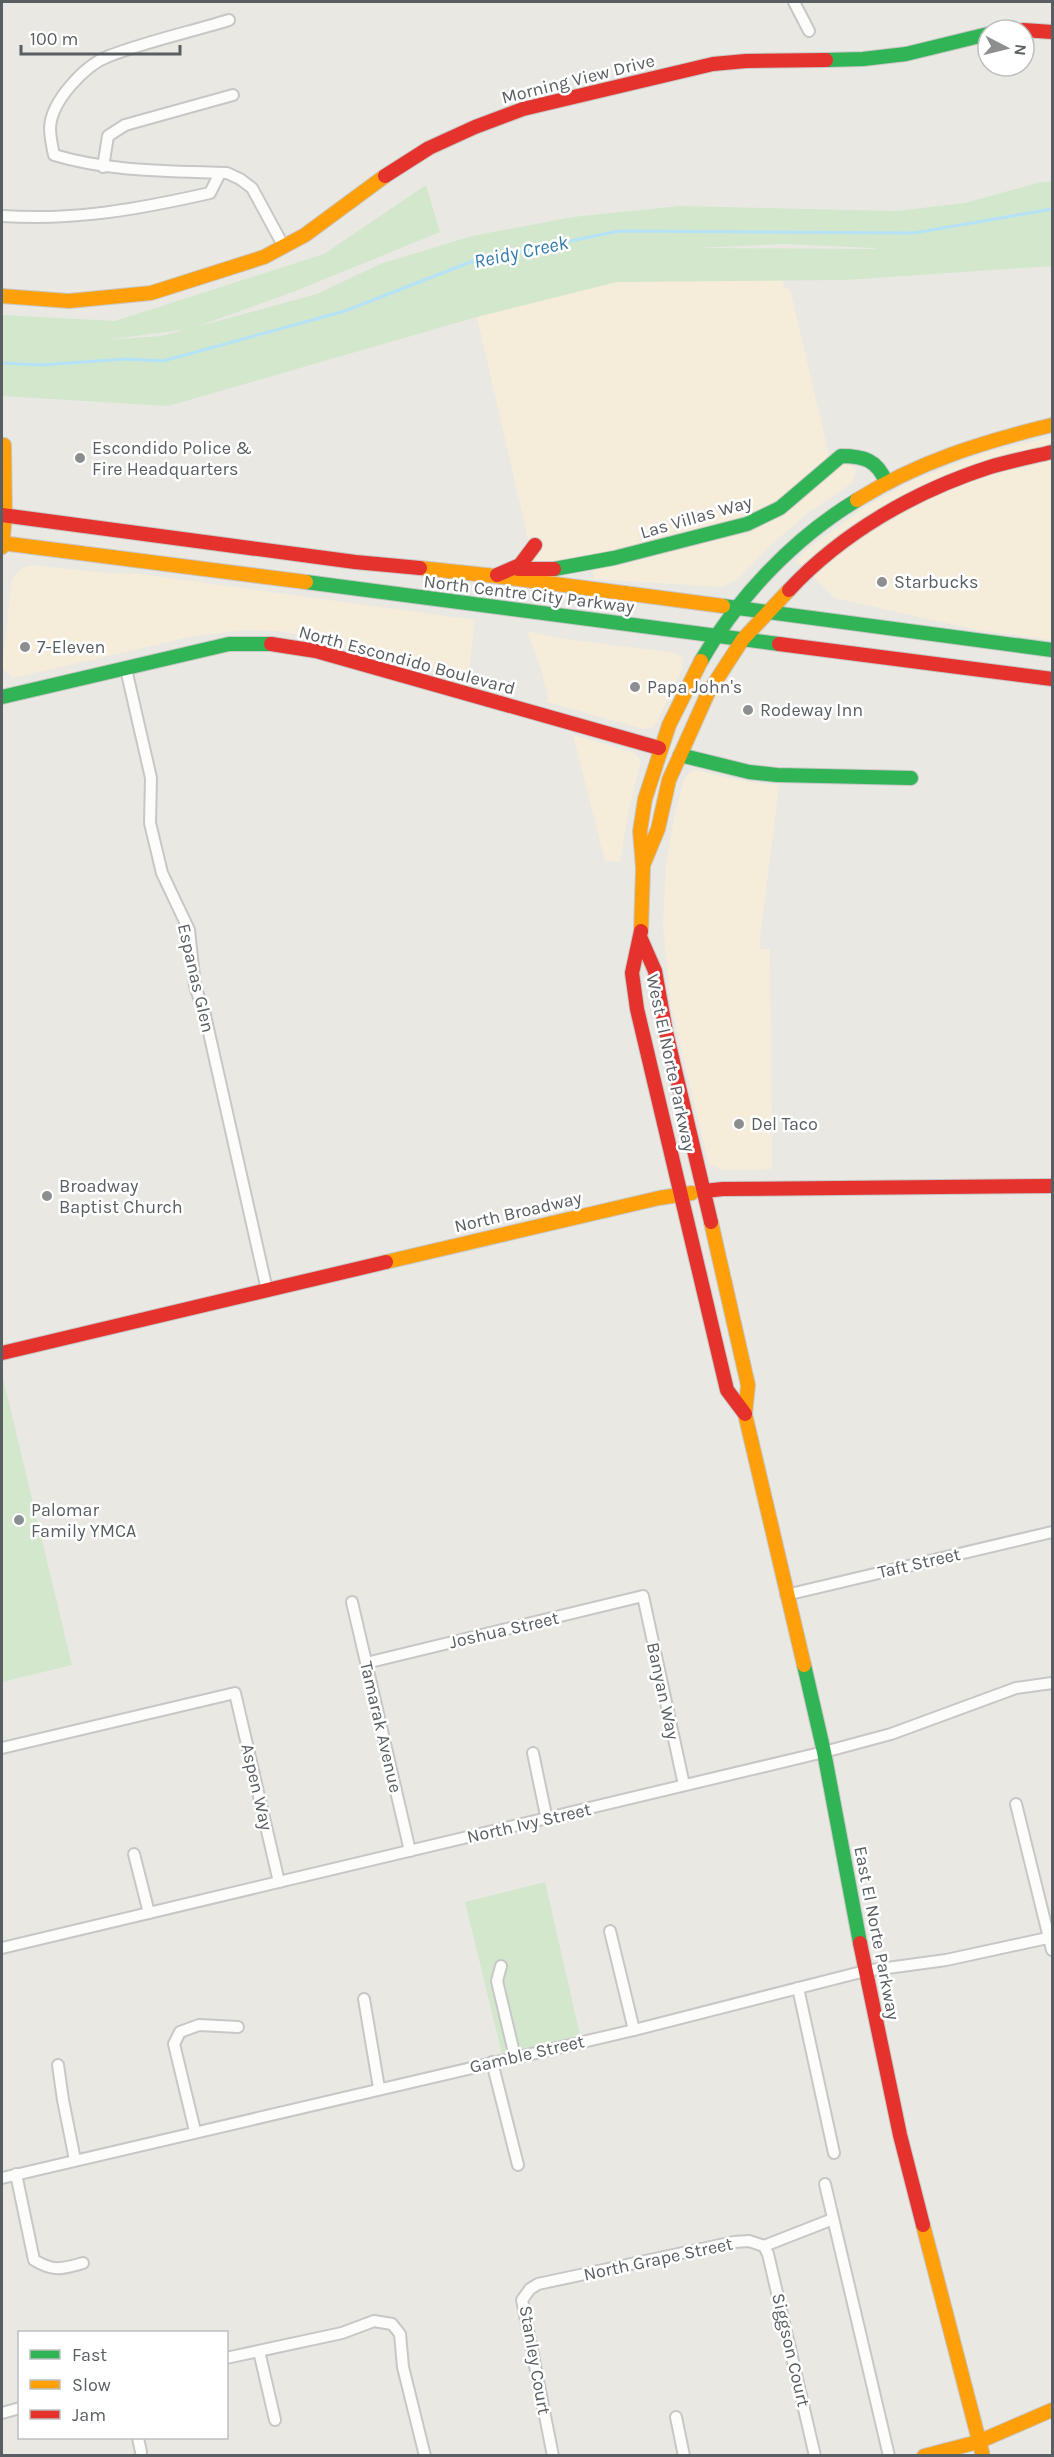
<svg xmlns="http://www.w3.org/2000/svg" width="1054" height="2457" viewBox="0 0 1054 2457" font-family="Karla,sans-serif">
  <rect width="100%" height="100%" fill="#eae8e3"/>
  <!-- commercial -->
  <g fill="#f6ecda">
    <path d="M782,279L784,287L790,289L831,464L747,524L535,569L477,317L545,294L617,282Z"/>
    <path d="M1052,437V640L977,630L835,598L796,560L810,547L865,507L914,480L984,453Z"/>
    <path d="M842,464H848L856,469L852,483L808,513L771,545L738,579L723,587L594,579L593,569L747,531Z"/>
    <path d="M32,565L105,573L140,574L475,620L468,679L310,636L278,631L246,630L194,636L13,678L2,668L12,579L22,568Z"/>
    <path d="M527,631L558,638L675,653L683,658L682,669L657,722L652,728L644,729L547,702L548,698L542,672Z"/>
    <path d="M573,735L635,753L641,761L629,808L620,862L605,861Z"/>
    <path d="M695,770L747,782L779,785L759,945L760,949H770L772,1169L723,1170L713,1166L708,1161L671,1005L663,926L666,865L674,818L684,780L688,773Z"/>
  </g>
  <!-- green -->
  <g fill="#d2e7cc" fill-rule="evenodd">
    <path d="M1041,182H1052V266L845,280L617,282L477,317L168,406L2,396V315L115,321L324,254L426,185L440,232L293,292L196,327L317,294L380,264L472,236L573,217L680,206L896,211L965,203ZM784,244L874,248L875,249L696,248ZM181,331L161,336L105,340L181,330Z"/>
    <path d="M2,1374L72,1665L2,1682Z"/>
    <path d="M545,1882L580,2035L502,2054L465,1902Z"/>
  </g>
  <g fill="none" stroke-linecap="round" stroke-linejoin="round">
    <!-- stream -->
    <path stroke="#b5e2f7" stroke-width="3" d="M2,363L42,365L125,359L163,361L345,311L473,261L619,231L914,233L1052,209"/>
    <!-- street casing -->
    <g stroke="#c6c7c6" stroke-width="14">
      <g id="street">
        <path d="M794,2L809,31"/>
        <path d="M229,20C190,32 148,41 109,56C85,65 51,101 50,128C50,137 52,146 54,155C111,172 168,171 227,173L240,179L252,188L284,247"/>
        <path d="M103,167L108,136L125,125L233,95"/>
        <path d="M2,216C74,221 139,209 210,193L220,173"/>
        <path d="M126,669L151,778L150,823L162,873L189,930L195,986L205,1015L267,1290"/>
        <path d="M786,1595L1052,1532"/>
        <path d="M352,1602L410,1851"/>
        <path d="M366,1663L643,1596L684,1785"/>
        <path d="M2,1748L235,1693L279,1882"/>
        <path d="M533,1753L547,1820"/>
        <path d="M1016,1804L1052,1950"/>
        <path d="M134,1854L149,1913"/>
        <path d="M610,1931L634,2030"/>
        <path d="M2,1948L824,1752L891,1734L1016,1688L1052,1683"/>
        <path d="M501,1966L497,1981L515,2057"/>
        <path d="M798,1988L834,2153"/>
        <path d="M364,1999L379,2088"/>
        <path d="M492,2062L518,2165"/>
        <path d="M58,2065L63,2100L75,2160"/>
        <path d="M195,2131L174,2044L180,2032L199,2025L238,2027"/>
        <path d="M16,2174L34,2260C54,2272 62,2269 83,2263"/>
        <path d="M2,2178L634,2030L865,1971L946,1960L1052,1937"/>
        <path d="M825,2184L889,2456"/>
        <path d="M764,2246L768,2254L815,2456"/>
        <path d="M764,2246L833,2219"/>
        <path d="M259,2351L275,2420"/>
        <path d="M226,2358L342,2333L374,2321L392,2324L400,2334L403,2367L425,2456"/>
        <path d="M2,2413L20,2408"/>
        <path d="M676,2417L684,2456"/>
        <path d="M138,2438L141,2452"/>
        <path d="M553,2456L522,2300L530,2289L538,2284L734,2242L749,2241L764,2246"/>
      </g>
    </g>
    <!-- fast casing -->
    <g stroke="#c7c7c7" stroke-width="16">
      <g id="fast">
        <path d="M826,60L863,59L906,54L988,34"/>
        <path d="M554,569L614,558L747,524L780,508L841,456C864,456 877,460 886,482"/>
        <path d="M306,582L779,644"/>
        <path d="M723,606L1052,650"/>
        <path d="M701,661C738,597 794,538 857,500"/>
        <path d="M2,697L229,644H271"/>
        <path d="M680,755L749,772L777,775L911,778"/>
        <path d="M804,1665L824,1752L860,1943"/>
      </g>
    </g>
    <!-- slow casing -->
    <g stroke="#c7c7c7" stroke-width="16">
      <g id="slow">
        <path d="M2,296L69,301L151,293L264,257L305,235L385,176"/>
        <path d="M857,500C918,462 982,442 1052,425"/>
        <path d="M2,543L306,582"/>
        <path d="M2,547L5,515L4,445"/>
        <path d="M420,568L495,576L723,606"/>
        <path d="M644,863L658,829L669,780L708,693L743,639L789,590"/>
        <path d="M641,931L643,868L640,831L645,799L669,725L701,661"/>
        <path d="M711,1222L748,1385L745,1414L804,1665"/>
        <path d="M386,1262L659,1198L692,1193"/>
        <path d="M923,2225L983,2456"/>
        <path d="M924,2456L978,2442L1052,2410"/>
      </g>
    </g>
    <!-- jam casing -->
    <g stroke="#c7c7c7" stroke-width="16">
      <g id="jam">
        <path d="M1023,30L1052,32"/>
        <path d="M385,176L429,148L475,127L523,109L713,64L746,61L826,60"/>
        <path d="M2,515L355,562L420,568"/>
        <path d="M518,569H554"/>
        <path d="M497,575L520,565L535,545"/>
        <path d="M789,590C842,533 915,491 990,467C1010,461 1031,457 1052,452"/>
        <path d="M271,644L316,651L659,748"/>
        <path d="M779,644L1052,679"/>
        <path d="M641,931L632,973L637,1009L727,1390L745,1414"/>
        <path d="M641,939L655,971L666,1032L711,1222"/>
        <path d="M704,1191L723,1189L1052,1186"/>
        <path d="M2,1353L386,1262"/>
        <path d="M860,1943L900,2135L923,2225"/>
      </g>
    </g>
    <!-- street -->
    <use href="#street" stroke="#fcfcfb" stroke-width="10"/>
    <!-- fast -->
    <use href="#fast" stroke="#30b455" stroke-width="14"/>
    <!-- slow -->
    <use href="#slow" stroke="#ff9f0a" stroke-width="14"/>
    <!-- jam -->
    <use href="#jam" stroke="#e5322d" stroke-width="14"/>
  </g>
  <!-- markers -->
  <g fill="#8c8e8f" stroke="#fff" stroke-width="2">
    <circle cx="80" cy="458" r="6"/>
    <circle cx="882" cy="582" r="6"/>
    <circle cx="25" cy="647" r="6"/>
    <circle cx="635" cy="687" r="6"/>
    <circle cx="748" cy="710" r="6"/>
    <circle cx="739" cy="1124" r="6"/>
    <circle cx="47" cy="1196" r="6"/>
    <circle cx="19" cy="1520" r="6"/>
  </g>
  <g text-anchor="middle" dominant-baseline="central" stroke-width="5" stroke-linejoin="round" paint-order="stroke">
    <!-- street labels -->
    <g font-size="18" fill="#595e62" stroke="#fff">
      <text transform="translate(578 79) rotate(-14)">Morning View Drive</text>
      <text transform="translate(696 517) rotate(-16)">Las Villas Way</text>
      <text transform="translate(529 594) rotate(7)">North Centre City Parkway</text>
      <text transform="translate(407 660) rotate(15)">North Escondido Boulevard</text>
      <text transform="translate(196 978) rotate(77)">Espanas Glen</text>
      <text transform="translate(671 1063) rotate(78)">West El Norte Parkway</text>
      <text transform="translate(518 1212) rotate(-13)">North Broadway</text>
      <text transform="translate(919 1563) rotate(-13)">Taft Street</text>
      <text transform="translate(504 1630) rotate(-13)">Joshua Street</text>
      <text transform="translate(663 1691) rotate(78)">Banyan Way</text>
      <text transform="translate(381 1727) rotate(77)">Tamarak Avenue</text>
      <text transform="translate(257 1787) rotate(77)">Aspen Way</text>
      <text transform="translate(529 1823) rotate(-13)">North Ivy Street</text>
      <text transform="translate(877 1933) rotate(79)">East El Norte Parkway</text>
      <text transform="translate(527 2054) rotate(-13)">Gamble Street</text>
      <text transform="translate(658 2259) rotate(-12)">North Grape Street</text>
      <text transform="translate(791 2350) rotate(77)">Siggson Court</text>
      <text transform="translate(535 2360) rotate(80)">Stanley Court</text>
    </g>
    <!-- poi labels -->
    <g font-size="18" fill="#595e62" stroke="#fff" text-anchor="start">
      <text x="92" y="448">Escondido Police &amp;<tspan x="92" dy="21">Fire Headquarters</tspan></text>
      <text x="894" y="582">Starbucks</text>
      <text x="37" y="647">7-Eleven</text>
      <text x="647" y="687">Papa John's</text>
      <text x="760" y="710">Rodeway Inn</text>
      <text x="751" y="1124">Del Taco</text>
      <text x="59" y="1186">Broadway<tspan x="59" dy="21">Baptist Church</tspan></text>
      <text x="31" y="1510">Palomar<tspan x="31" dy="21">Family YMCA</tspan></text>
    </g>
    <!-- water labels -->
    <g font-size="20" font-style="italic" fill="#347cad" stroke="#fff">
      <text transform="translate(521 252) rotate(-12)">Reidy Creek</text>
    </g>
  </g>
  <!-- border -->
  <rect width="1054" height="2457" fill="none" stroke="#595e62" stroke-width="6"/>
  <!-- legend -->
  <rect x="18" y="2331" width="210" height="108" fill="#ffffff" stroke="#bdbfc0" stroke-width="1.5"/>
  <rect x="30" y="2350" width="30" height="9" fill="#30b455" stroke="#bdbfc0" stroke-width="1.5"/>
  <text x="72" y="2361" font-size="18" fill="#595e62">Fast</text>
  <rect x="30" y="2380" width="30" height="9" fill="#ff9f0a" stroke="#bdbfc0" stroke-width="1.5"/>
  <text x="72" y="2391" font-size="18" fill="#595e62">Slow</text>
  <rect x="30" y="2410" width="30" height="9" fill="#e5322d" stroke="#bdbfc0" stroke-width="1.5"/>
  <text x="72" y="2421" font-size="18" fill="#595e62">Jam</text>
  <!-- north arrow -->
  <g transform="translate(1006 48) rotate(97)"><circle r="28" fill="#ffffff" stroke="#bdbfc0" stroke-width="1.5"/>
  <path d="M0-4.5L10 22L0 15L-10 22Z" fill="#8c8e8f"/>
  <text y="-9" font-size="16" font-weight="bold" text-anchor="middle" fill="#595e62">N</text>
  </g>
  <!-- scale -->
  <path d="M21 45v9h159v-9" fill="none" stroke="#595e62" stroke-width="3"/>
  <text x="30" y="45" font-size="18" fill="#595e62" stroke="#ffffff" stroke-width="4.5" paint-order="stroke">100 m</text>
</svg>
